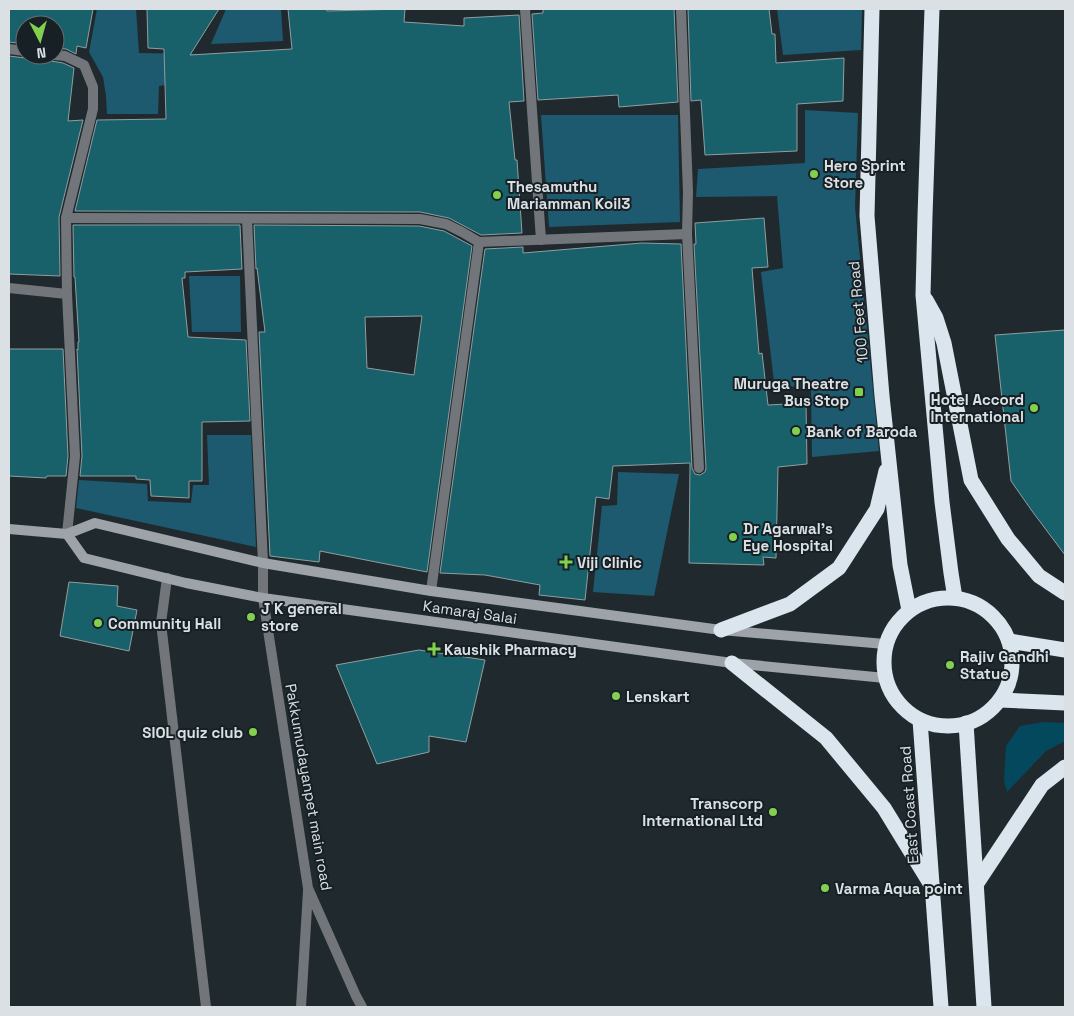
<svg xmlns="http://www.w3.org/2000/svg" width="1074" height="1016" viewBox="0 0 1074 1016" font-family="'Space Grotesk',sans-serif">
  <rect width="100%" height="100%" fill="#202a2e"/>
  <!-- green -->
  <path fill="#04485e" d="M1043,722L1065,723V741L1046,751L1007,792L1004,780L1006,746L1020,726Z"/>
  <!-- forest -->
  <g fill="#1d596f">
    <path d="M97,9H136L139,53L203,54L219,77L159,86L158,114H107L106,96L103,77L89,52Z"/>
    <path d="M226,9H281L283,41L211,44Z"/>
    <path d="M777,9H862L861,50L783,55Z"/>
    <path d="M805,110L858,113L855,207L879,451L812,457L811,391L774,382L761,272L783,268L777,196L696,197L698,169L805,163Z"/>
    <path d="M541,115H678L680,222L549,227Z"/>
    <path d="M189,276H240L241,332H192Z"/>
    <path d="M207,435H251L256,547L76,508L79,480L147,484L148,501L191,503L193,485H209Z"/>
    <path d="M618,472L679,474L654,596L593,592L602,506L617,505Z"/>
  </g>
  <!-- building -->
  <g fill="#18616b" stroke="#909ea0" fill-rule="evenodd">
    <path d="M9,9H93L86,48L77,46L76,54L66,49L55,48V25H25V44L9,42Z"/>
    <path d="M147,9H219L190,55L292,49L288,9H326L327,11L405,9L404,22L464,26V18L519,15L524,101L509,102L515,160H517L522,233L481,235L449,218L420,212L75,211L97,120L166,119L164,49L148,48Z"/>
    <path d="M543,9H674L678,102L619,107L618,95L538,100L532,14L543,13Z"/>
    <path d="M688,9H769L772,34H775L776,63L844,58L843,101L797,104V151L705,155L701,100L691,101Z"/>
    <path d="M31,55H48L49,58L51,61L63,63L74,68L68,121L83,120L59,217L60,276L9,274V56L25,58Z"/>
    <path d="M764,218L768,267L752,268L759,354L762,353L768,405L806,403L807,464L778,467L776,558L763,557L764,565L689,563L690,463L613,466L609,499L596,497L585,600L539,595L540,585L485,575L440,573L485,249L523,247V253L642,243L681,244L692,468L695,474L700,475L705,472L706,468L694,244H696L695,223Z"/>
    <path d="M73,225H240L242,269L185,272V278H182L188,337L246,340L250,421L202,422V481H189V498L151,496L150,480L136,479V476H80L82,456L77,349L78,350V342H79L75,277H74Z"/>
    <path d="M254,225L419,226L444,231L472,246L427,572L320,551L319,562L270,556L259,332H265L257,268L256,269ZM422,316L414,375L367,368L365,317Z"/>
    <path d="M1065,330V555L1032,511L1011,481L995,335Z"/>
    <path d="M9,349H63L68,456L66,476H47L46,478L9,476Z"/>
    <path d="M69,582L118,586L117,606L137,610L129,651L60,636Z"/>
    <path d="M419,650L485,660L466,742L429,736V752L377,764L336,665Z"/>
  </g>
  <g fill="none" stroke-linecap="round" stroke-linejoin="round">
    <!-- street -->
    <g stroke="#72767a" stroke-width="10">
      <path d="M525,9L541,240"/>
      <path d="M681,9L688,192L687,234L699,468"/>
      <path d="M9,49L25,51"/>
      <path d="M55,55L65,56L84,65L93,87V109L66,218L67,294L75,456L67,534"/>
      <path d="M66,218L420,219L446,224L462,232L479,242L687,234"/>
      <path d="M247,219L263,563V598L308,888L356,996L362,1007"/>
      <path d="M9,288L67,294"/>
      <path d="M167,578L161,623L206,1007"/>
      <path d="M431,591L479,242"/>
      <path d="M301,1007L308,891"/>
    </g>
    <!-- secondary -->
    <g stroke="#9da3a8" stroke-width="10">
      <path d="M9,529L67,534L95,523L263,563L431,591L721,630L885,644"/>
      <path d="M67,534L84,558L186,583L263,598L732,663L885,678"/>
    </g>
    <!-- highway -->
    <g stroke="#dbe5ed" stroke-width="15">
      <path d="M872,9L867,216L882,396L900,565L909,610"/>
      <path d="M932,9L925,216L923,295L942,502L951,573L955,598"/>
      <path d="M926,300L936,318L944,343L971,480L1008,539L1039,576L1065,593"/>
      <circle cx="948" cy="662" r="64"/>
      <path d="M721,630L790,604L839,568L877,509L886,471"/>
      <path d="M1009,641L1065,650"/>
      <path d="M732,663L826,738L884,808L933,888"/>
      <path d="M1000,700L1065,703"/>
      <path d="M920,720L941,1007"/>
      <path d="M966,723L984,1007"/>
      <path d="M977,883L1042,785L1065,767"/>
    </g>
  </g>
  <!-- markers -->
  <g fill="#83d04e" stroke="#172025" stroke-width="2">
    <circle cx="814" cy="174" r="5"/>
    <circle cx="497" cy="195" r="5"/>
    <rect x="854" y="387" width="10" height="10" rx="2.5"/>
    <circle cx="1034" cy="408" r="5"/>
    <circle cx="796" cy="431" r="5"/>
    <circle cx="733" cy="537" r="5"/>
    <path d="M563.5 554.5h5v5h5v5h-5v5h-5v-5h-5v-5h5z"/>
    <circle cx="251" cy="617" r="5"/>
    <circle cx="98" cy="623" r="5"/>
    <path d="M431.5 641.5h5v5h5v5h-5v5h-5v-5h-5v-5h5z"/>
    <circle cx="950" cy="665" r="5"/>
    <circle cx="616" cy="696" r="5"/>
    <circle cx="253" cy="732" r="5"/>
    <circle cx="773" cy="812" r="5"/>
    <circle cx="825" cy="888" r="5"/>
  </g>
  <g text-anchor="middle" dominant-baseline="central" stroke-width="4" stroke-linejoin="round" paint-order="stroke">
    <!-- poi labels -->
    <g font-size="15" font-weight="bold" fill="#dae0e3" stroke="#172025" text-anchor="start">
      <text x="824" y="165">Hero Sprint<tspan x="824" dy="17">Store</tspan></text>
      <text x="507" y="186">Thesamuthu<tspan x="507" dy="17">Mariamman Koil3</tspan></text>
      <text x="849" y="383" text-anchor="end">Muruga Theatre<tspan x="849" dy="17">Bus Stop</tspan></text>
      <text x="1024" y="399" text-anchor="end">Hotel Accord<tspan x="1024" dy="17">International</tspan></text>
      <text x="806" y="431">Bank of Baroda</text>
      <text x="743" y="528">Dr Agarwal's<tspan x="743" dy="17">Eye Hospital</tspan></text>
      <text x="577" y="562">Viji Clinic</text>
      <text x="261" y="608">J K general<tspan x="261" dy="17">store</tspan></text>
      <text x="108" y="623">Community Hall</text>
      <text x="444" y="649">Kaushik Pharmacy</text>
      <text x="960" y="656">Rajiv Gandhi<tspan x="960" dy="17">Statue</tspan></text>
      <text x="626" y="696">Lenskart</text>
      <text x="243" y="732" text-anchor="end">SIOL quiz club</text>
      <text x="763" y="803" text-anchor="end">Transcorp<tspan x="763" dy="17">International Ltd</tspan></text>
      <text x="835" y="888">Varma Aqua point</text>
    </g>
    <!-- street labels -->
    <g font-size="15" fill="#dae0e3" stroke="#172025">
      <text transform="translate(858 312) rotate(-95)">100 Feet Road</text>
      <text transform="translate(470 612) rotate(8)">Kamaraj Salai</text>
      <text transform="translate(309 787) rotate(80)">Pakkumudayanpet main road</text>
      <text transform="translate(909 805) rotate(-94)">East Coast Road</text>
    </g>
  </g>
  <!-- border -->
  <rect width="1074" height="1016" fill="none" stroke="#dae0e3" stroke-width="20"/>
  <!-- north arrow -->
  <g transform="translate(40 40) rotate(174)"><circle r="24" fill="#172025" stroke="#656d71"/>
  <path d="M0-4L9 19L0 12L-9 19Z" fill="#83d04e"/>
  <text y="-8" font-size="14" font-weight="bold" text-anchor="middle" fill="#dae0e3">N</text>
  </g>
</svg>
